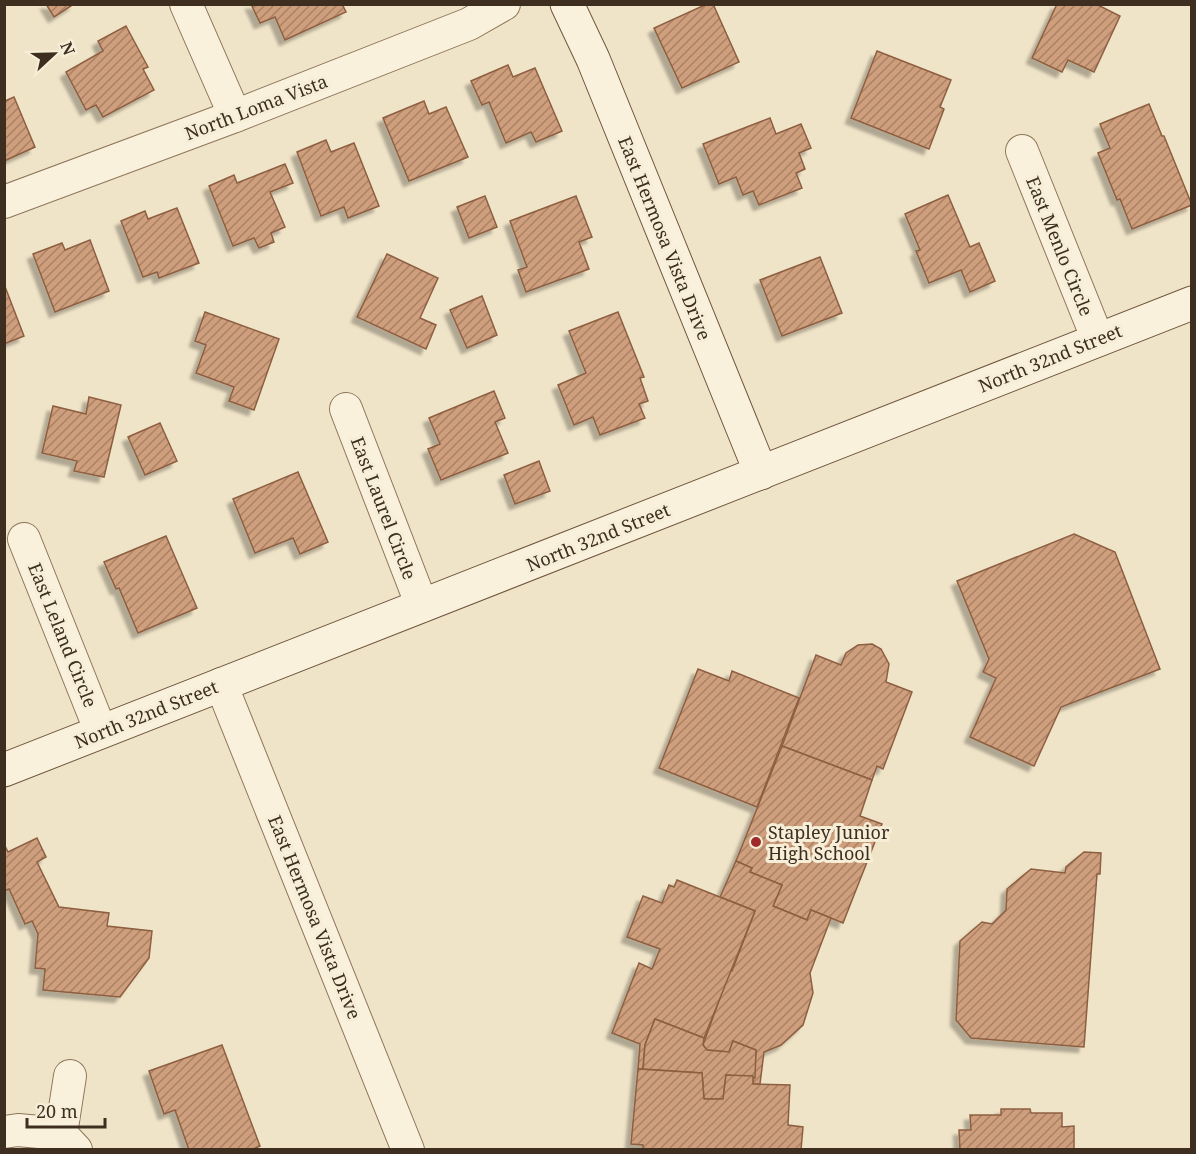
<svg xmlns="http://www.w3.org/2000/svg" width="1196" height="1154" viewBox="0 0 1196 1154" font-family="'Noto Serif',serif">
  <defs>
    <pattern id="building-hatch" width="6" height="6" patternUnits="userSpaceOnUse" patternTransform="scale(1.5)"><rect width="6" height="6" fill="#cf9f7d"/><path d="M-1 1l2-2M0 6l6-6M5 7l2-2" fill="none" stroke="#a98266"/></pattern>
    <filter id="shadow"><feDropShadow dx="-5.5" dy="5.5" stdDeviation="1.5" flood-color="#0004"/></filter>
  </defs>
  <rect width="100%" height="100%" fill="#f0e4c8"/>
  <!-- building -->
  <g fill="url(#building-hatch)" stroke="#8d5f41" stroke-width="1.5" filter="url(#shadow)">
    <path d="M46,4H74L54,17Z"/>
    <path d="M251,4H342L346,12L285,40L275,17L260,23Z"/>
    <path d="M707,4H713L739,62L682,88L654,28Z"/>
    <path d="M1057,4H1096L1120,16L1094,72L1068,60L1062,72L1032,58Z"/>
    <path d="M126,26L148,67L143,69L154,90L103,117L96,105L86,110L66,72L103,51L98,41Z"/>
    <path d="M877,51L951,80L940,107L944,109L929,149L851,118Z"/>
    <path d="M508,65L513,77L535,68L562,131L536,142L531,132L506,143L489,102L482,105L471,81Z"/>
    <path d="M14,97L35,147L4,161V100L5,101Z"/>
    <path d="M424,101L429,114L446,107L468,157L409,181L383,118Z"/>
    <path d="M1149,104L1162,136H1164L1192,205L1132,229L1120,199L1117,200L1098,153L1110,148L1100,124Z"/>
    <path d="M770,118L776,134L801,124L811,148L799,153L805,169L796,173L802,188L759,205L753,191L743,195L736,177L719,184L703,144Z"/>
    <path d="M326,140L331,152L354,143L379,206L348,218L344,207L321,216L297,152Z"/>
    <path d="M285,164L293,183L270,192L285,227L271,233L274,242L259,248L254,238L233,246L209,186L234,175L237,183Z"/>
    <path d="M948,195L970,247L979,243L995,281L970,292L961,270L929,283L916,251L920,250L905,214Z"/>
    <path d="M485,196L497,227L469,238L457,207Z"/>
    <path d="M576,196L592,237L579,242L589,269L526,292L518,270L527,267L510,221Z"/>
    <path d="M177,208L199,263L159,278L157,272L143,277L121,221L145,211L148,219Z"/>
    <path d="M90,240L109,291L55,312L33,254L62,243L65,250Z"/>
    <path d="M387,254L438,278L420,318L436,325L426,349L357,317Z"/>
    <path d="M820,257L842,313L782,336L760,280Z"/>
    <path d="M4,284L24,336L4,344Z"/>
    <path d="M482,296L497,335L467,348L450,310Z"/>
    <path d="M205,312L279,339L254,410L229,401L234,387L196,373L206,345L195,341Z"/>
    <path d="M618,312L644,377L640,378L648,401L639,404L645,418L600,435L593,417L574,425L558,385L586,373L569,331Z"/>
    <path d="M494,391L505,418L495,422L508,453L441,480L428,449L440,444L429,418Z"/>
    <path d="M89,397L121,405L104,477L74,471L77,461L42,453L53,406L86,414Z"/>
    <path d="M160,423L177,461L145,475L128,437Z"/>
    <path d="M539,461L550,491L515,504L504,475Z"/>
    <path d="M298,472L328,542L300,554L293,538L255,553L233,499Z"/>
    <path d="M1074,534L1115,552L1160,669L1061,707L1034,766L970,737L996,678L983,672L989,659L957,581Z"/>
    <path d="M166,536L197,608L138,633L119,588L116,589L104,562Z"/>
    <path d="M872,644L881,649L889,664L886,682L912,692L883,769L877,766L872,780L782,746L816,655L841,665L846,653L858,645Z"/>
    <path d="M698,669L729,681L732,671L799,698L757,807L659,768Z"/>
    <path d="M782,746L872,780L860,816L882,824L843,923L811,910L807,920L773,906L782,885L750,872L752,868L736,861Z"/>
    <path d="M37,838L46,857L37,862L59,907L109,913L107,926L152,931L149,958L120,997L43,990L45,969L35,968L38,934L32,921L25,924L9,889L4,891V844L8,852Z"/>
    <path d="M1084,852L1101,853L1100,874H1097L1084,1047L971,1038L956,1020L960,941L982,922L992,924L1006,910L1007,889L1031,869L1065,873L1066,867Z"/>
    <path d="M736,861L752,868L750,872L782,885L773,906L807,920L811,910L831,918L810,973L813,993L803,1025L781,1045L764,1052L760,1084H753L756,1050L733,1041L729,1052L707,1050L703,1045L730,970L732,971L755,911L720,897Z"/>
    <path d="M677,880L755,911L704,1038L655,1019L645,1045L643,1069H638L640,1044L612,1033L639,963L652,969L660,949L627,937L643,896L662,903L669,885L674,887Z"/>
    <path d="M655,1019L704,1038L703,1045L707,1050L729,1052L733,1041L756,1050L755,1078L726,1075L723,1099H704L702,1073L643,1069L645,1045Z"/>
    <path d="M222,1045L260,1146L251,1150H189L175,1110L164,1114L149,1071Z"/>
    <path d="M638,1069L702,1073L704,1099H723L726,1075L753,1076V1084L790,1085L788,1125L803,1127L801,1150H643V1145L631,1144Z"/>
    <path d="M1001,1109H1030L1031,1113H1062V1127L1074,1126V1150H960L959,1130H971L970,1115H1001Z"/>
  </g>
  <g fill="none" stroke-linecap="round" stroke-linejoin="round">
    <!-- street casing -->
    <g stroke="#8d765c" stroke-width="34">
      <g id="street">
        <path d="M186,4L235,116"/>
        <path d="M1022,151L1098,340"/>
        <path d="M4,202L235,116L469,24L504,4"/>
        <path d="M346,409L422,606"/>
        <path d="M24,539L101,732"/>
        <path d="M221,684L408,1150"/>
        <path d="M4,1132L18,1130L61,1134L76,1150"/>
        <path d="M61,1134L70,1076"/>
      </g>
    </g>
    <!-- secondary casing -->
    <g stroke="#6f573f" stroke-width="35">
      <g id="secondary">
        <path d="M567,4L593,59L761,473"/>
        <path d="M4,770L1192,303"/>
      </g>
    </g>
    <!-- street -->
    <use href="#street" stroke="#faf1dc" stroke-width="32"/>
    <!-- secondary -->
    <use href="#secondary" stroke="#faf1dc" stroke-width="33"/>
  </g>
  <!-- markers -->
  <circle fill="#9e2a2b" stroke="#f7eed8" stroke-width="2" cx="756" cy="842" r="6"/>
  <g text-anchor="middle" dominant-baseline="central" stroke-width="6" stroke-linejoin="round" paint-order="stroke">
    <!-- street labels -->
    <g font-size="18" fill="#3d2e20" stroke="#f7eed8">
      <text transform="translate(256 107) rotate(-21)">North Loma Vista</text>
      <text transform="translate(665 238) rotate(68)">East Hermosa Vista Drive</text>
      <text transform="translate(1060 246) rotate(68)">East Menlo Circle</text>
      <text transform="translate(1050 358) rotate(-22)">North 32nd Street</text>
      <text transform="translate(384 508) rotate(69)">East Laurel Circle</text>
      <text transform="translate(598 537) rotate(-22)">North 32nd Street</text>
      <text transform="translate(63 635) rotate(68)">East Leland Circle</text>
      <text transform="translate(146 714) rotate(-22)">North 32nd Street</text>
      <text transform="translate(315 917) rotate(68)">East Hermosa Vista Drive</text>
    </g>
    <!-- poi labels -->
    <g font-size="18" fill="#3d2e20" stroke="#f7eed8" text-anchor="start">
      <text x="768" y="832">Stapley Junior<tspan x="768" dy="21">High School</tspan></text>
    </g>
  </g>
  <!-- border -->
  <rect width="1196" height="1154" fill="none" stroke="#3d2e20" stroke-width="12"/>
  <!-- north arrow -->
  <g transform="translate(54 54) rotate(68)" stroke="#f7eed8" stroke-width="4.5" paint-order="stroke">
  <path d="M0-4.5L10 22L0 15L-10 22Z" fill="#3d2e20"/>
  <text y="-9" font-size="16" font-weight="bold" text-anchor="middle" fill="#3d2e20">N</text>
  </g>
  <!-- scale -->
  <path d="M27 1118v9h78v-9" fill="none" stroke="#3d2e20" stroke-width="3"/>
  <text x="36" y="1118" font-size="18" fill="#3d2e20" stroke="#f7eed8" stroke-width="4.5" paint-order="stroke">20 m</text>
</svg>
